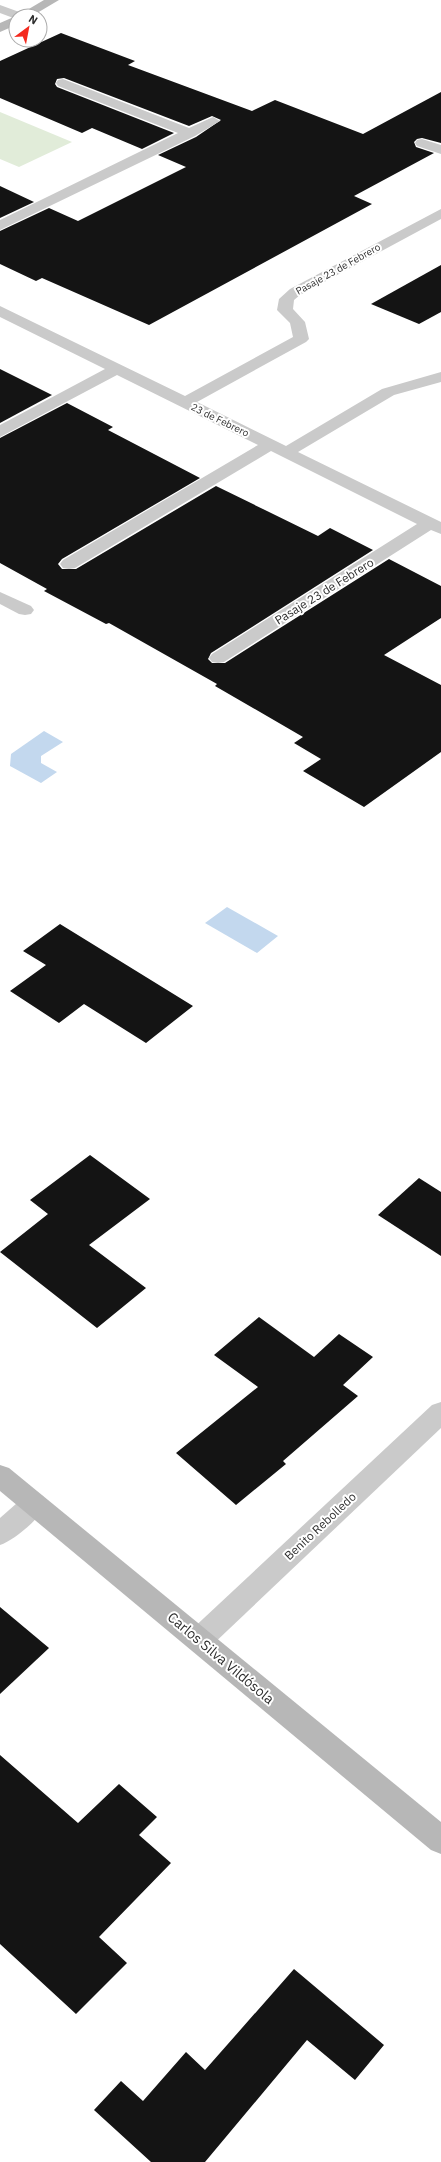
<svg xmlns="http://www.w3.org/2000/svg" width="441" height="2162" viewBox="0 0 441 2162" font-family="'IBM Plex Sans',sans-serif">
  <rect width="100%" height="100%" fill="#fff"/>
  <!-- green -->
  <path fill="#e1ecd9" d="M0,112L72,142L19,167L0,159Z"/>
  <!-- water -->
  <g fill="#c3d8ee">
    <path d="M44,731L63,742L41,756V763L57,772L41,783L10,766L11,754Z"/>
    <path d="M227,907L278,936L257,953L205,923Z"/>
  </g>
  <!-- building -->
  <g fill="#141414">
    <path d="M61,33L135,61L128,65L252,111L275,100L363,134L441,92V143L422,138L417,139L414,142L416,147L434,153L354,196L372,204L149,325L42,278L36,281L0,264V231L49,208L78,221L186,167L158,155L196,137L221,120L212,116L189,126L64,78L57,79L55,84L57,87L174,133L142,149L92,128L82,133L0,98V61Z"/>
    <path d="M0,186L34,202L0,218Z"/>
    <path d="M441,265V312L419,324L371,304Z"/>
    <path d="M0,369L52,395L0,423Z"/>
    <path d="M67,403L113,427L108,430L200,478L62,559L58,564L62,569H76L216,486L318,536L330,528L373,550L211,653L208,659L212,663H225L389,559L441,586V618L384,655L441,685V752L364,807L303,771L321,759L294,743L303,737L215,686L217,684L109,623L106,624L44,591L47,589L0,563V438Z"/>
    <path d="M60,924L193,1006L146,1043L84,1004L59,1023L10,991L46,965L23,951Z"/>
    <path d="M90,1155L150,1199L89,1245L146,1288L97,1328L0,1252L48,1214L30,1200Z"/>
    <path d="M419,1178L441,1192V1256L378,1215Z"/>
    <path d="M259,1317L314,1357L339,1334L373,1357L343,1385L358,1396L283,1461L286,1464L236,1505L176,1453L258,1387L214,1355Z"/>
    <path d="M0,1607L49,1648L0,1694Z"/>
    <path d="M0,1755L78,1823L119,1784L157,1817L139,1835L171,1863L99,1937L127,1963L76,2014L0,1944Z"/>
    <path d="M294,1969L384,2045L355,2080L307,2040L205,2162H151L94,2110L121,2081L143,2101L186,2052L205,2070Z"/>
  </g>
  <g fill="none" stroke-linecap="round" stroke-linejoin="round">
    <!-- street -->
    <g fill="#cacaca" fill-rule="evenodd">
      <path d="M0,5L22,13L24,16H16V19L0,13Z"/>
      <path d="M63,79L189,128L213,117L220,121L195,136L0,230V220L178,133L58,86L56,83L58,80Z"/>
      <path d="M422,139L441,145V154L417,146L415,143L417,140Z"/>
      <path d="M441,209V219L300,295L294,300L293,309L305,322L309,339L306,342L197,402L286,446L382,389L441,372V382L394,395L298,452L441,522V534L431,530L224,662L218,663L212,662L209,658L212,654L417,524L271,451L75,568L69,569L63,568L60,564L63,560L258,445L117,375L0,437V425L105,369L0,317V306L185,396L293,337L290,323L277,310L279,299L290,289Z"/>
      <path d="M0,592L31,606L34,610L31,614L25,615L19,614L0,604Z"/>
      <path d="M441,1402V1428L209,1648L199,1652L189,1648L186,1640L189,1632L432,1405Z"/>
      <path d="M34,1493L43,1496L47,1504C40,1518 15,1540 0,1545V1518L25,1496Z"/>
    </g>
    <!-- secondary -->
    <g fill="#b7b7b7" fill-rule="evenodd">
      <path d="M44,0H59L32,16H17Z"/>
      <path d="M16,16V25L0,32V23Z"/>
      <path d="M0,1465L9,1468L441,1822V1854L431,1850L0,1491Z"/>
    </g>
  </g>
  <g text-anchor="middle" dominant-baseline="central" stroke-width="4" stroke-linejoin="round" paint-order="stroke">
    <!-- far-street labels -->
    <g font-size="10" fill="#2d2d2d" stroke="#fff">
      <text transform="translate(338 269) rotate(-29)">Pasaje 23 de Febrero</text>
      <text transform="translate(220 420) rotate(26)">23 de Febrero</text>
    </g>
    <!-- street labels -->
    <g font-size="12" fill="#2d2d2d" stroke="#fff">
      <text transform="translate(324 591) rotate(-32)">Pasaje 23 de Febrero</text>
      <text transform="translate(320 1526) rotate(-43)">Benito Rebolledo</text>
    </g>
    <!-- near-street labels -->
    <g font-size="14" fill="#2d2d2d" stroke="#fff">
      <text transform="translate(221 1658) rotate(40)">Carlos Silva Vildósola</text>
    </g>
  </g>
  <!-- north arrow -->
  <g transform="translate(28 28) rotate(32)"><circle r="19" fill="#ffffff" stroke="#ababab"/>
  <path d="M0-3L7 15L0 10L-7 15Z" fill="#f42a1f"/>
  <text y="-6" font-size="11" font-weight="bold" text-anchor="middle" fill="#2d2d2d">N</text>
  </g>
</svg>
